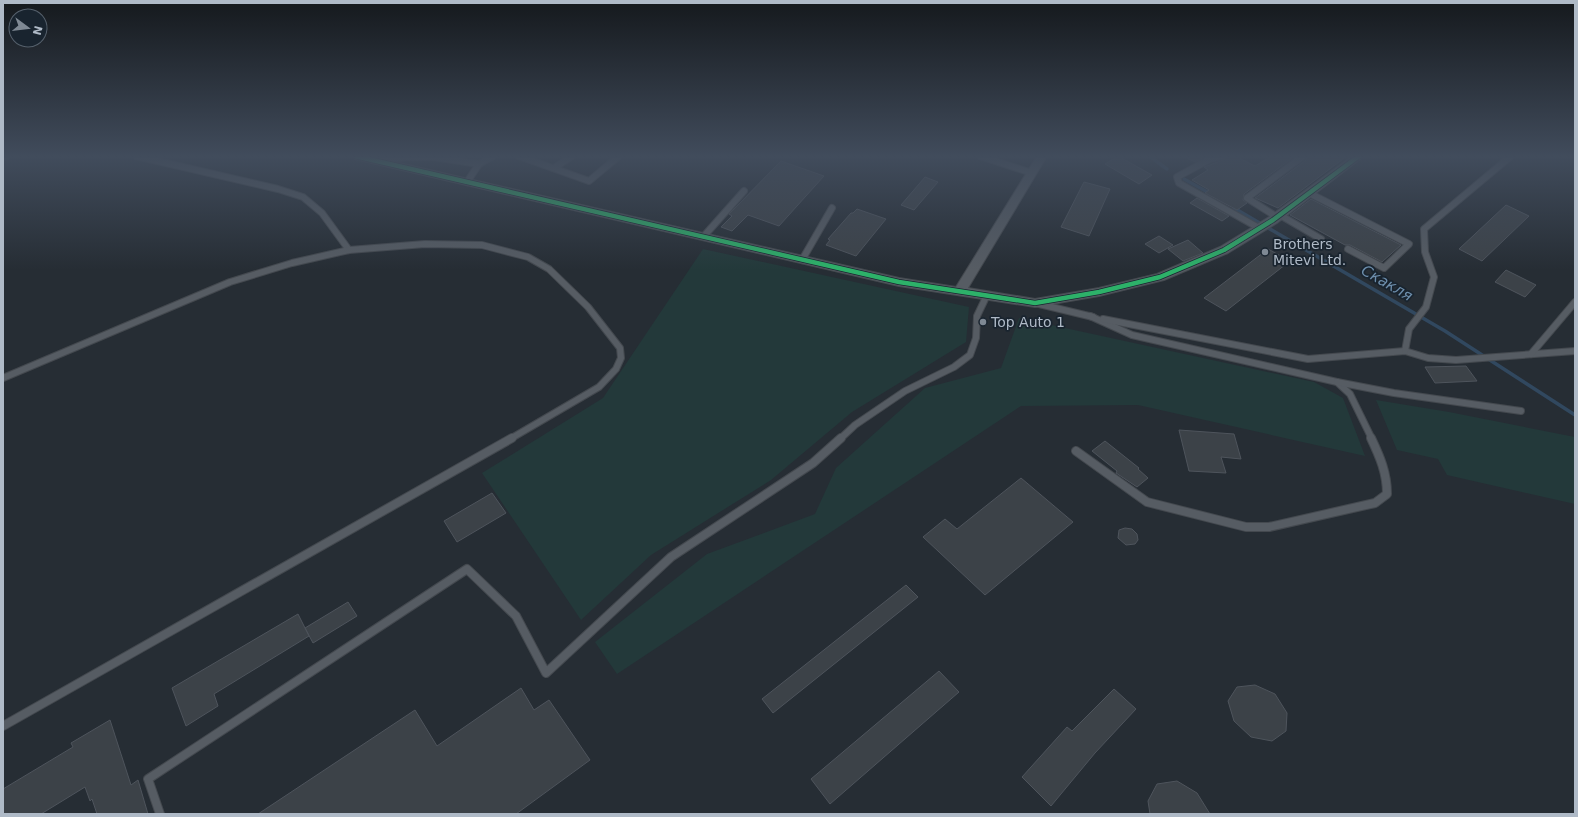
<svg xmlns="http://www.w3.org/2000/svg" width="1578" height="817" viewBox="0 0 1578 817" font-family="'DejaVu Sans',sans-serif">
  <rect width="100%" height="100%" fill="#262d34"/>
  <!-- green -->
  <g fill="#23393a">
    <path d="M703,249L969,307L966,342L852,412L771,480L651,555L581,620L482,473L603,398Z"/>
    <path d="M1019,318L1314,382L1343,398L1365,456L1138,405L1021,406L617,674L595,642L707,554L815,514L836,468L925,388L1001,368Z"/>
    <path d="M1376,400L1449,412L1575,437V504L1447,475L1438,459L1397,450Z"/>
  </g>
  <g fill="none" stroke-linecap="round" stroke-linejoin="round">
    <!-- stream -->
    <g stroke="#31485f" stroke-width="3.5">
      <path d="M1149,156L1167,169"/>
      <path d="M1184,179L1211,194"/>
      <path d="M1234,208L1445,331L1575,415"/>
    </g>
  </g>
  <!-- building -->
  <g fill="#3c4248" stroke="#4e545c">
    <path d="M1118,156L1152,175L1139,184L1105,164Z"/>
    <path d="M1183,156H1206L1195,162Z"/>
    <path d="M1226,156H1235L1255,166L1272,156H1295L1244,194L1243,200L1247,203L1237,210L1205,193L1209,190L1192,180L1208,170L1204,167L1223,160Z"/>
    <path d="M1307,156H1347L1278,208L1255,198L1306,160Z"/>
    <path d="M781,161L824,176L779,226L748,215L732,231L721,227L732,216L729,214Z"/>
    <path d="M925,177L938,182L914,210L901,205Z"/>
    <path d="M1084,182L1110,189L1089,236L1061,227Z"/>
    <path d="M1197,198L1229,216L1222,221L1190,203Z"/>
    <path d="M1311,199L1401,245L1382,262L1350,245H1345L1290,215Z"/>
    <path d="M1506,205L1529,216L1482,261L1459,249Z"/>
    <path d="M857,209L886,219L856,256L826,245L830,240L828,239L851,213H853Z"/>
    <path d="M1159,236L1173,245L1159,253L1145,244Z"/>
    <path d="M1188,240L1203,253L1183,261L1168,249Z"/>
    <path d="M1268,249L1290,261L1226,311L1204,298Z"/>
    <path d="M1506,270L1536,285L1525,297L1495,282Z"/>
    <path d="M1466,366L1477,381L1435,383L1425,367Z"/>
    <path d="M1179,430L1234,434L1241,459L1221,457L1226,473L1189,471Z"/>
    <path d="M1105,441L1139,468L1138,469L1148,478L1137,487L1116,473L1117,471L1092,451Z"/>
    <path d="M1021,478L1073,522L985,595L923,537L945,519L957,529Z"/>
    <path d="M492,493L506,513L457,542L444,521Z"/>
    <path d="M1125,528L1132,529L1137,534L1138,540L1135,544L1126,545L1118,538L1119,530Z"/>
    <path d="M906,585L918,597L773,713L762,699Z"/>
    <path d="M348,602L357,616L313,643L305,628Z"/>
    <path d="M298,614L309,636L214,694L218,706L186,726L172,688Z"/>
    <path d="M939,671L959,692L830,804L811,779Z"/>
    <path d="M1255,685L1275,694L1287,713L1286,731L1272,741L1251,737L1234,721L1228,701L1237,687Z"/>
    <path d="M521,688L534,710L549,700L590,760L516,814H258L415,710L437,746Z"/>
    <path d="M1114,689L1136,709L1095,753L1051,806L1022,777L1067,727L1072,731Z"/>
    <path d="M110,720L131,785L138,780L148,814H97L92,799L90,801L85,787L41,814H3V789L73,747L71,743Z"/>
    <path d="M1177,781L1197,793L1210,814H1150L1148,801L1157,784Z"/>
  </g>
  <g fill="none" stroke-linecap="round" stroke-linejoin="round">
    <!-- service-far1 casing -->
    <g stroke="#44494f" stroke-width="8">
      <g id="service-far1">
        <path d="M136,156L278,189L303,197L322,213L349,250"/>
        <path d="M519,156L589,181L619,156"/>
        <path d="M980,156L1032,173"/>
        <path d="M1222,156L1210,159L1177,177L1179,183L1259,228"/>
        <path d="M3,157L7,156"/>
        <path d="M377,161L406,157H434L479,164"/>
        <path d="M554,168L572,156"/>
        <path d="M467,182L479,164L493,156"/>
        <path d="M1309,193L1409,244L1384,268L1348,249"/>
        <path d="M1280,215L1321,239"/>
        <path d="M1277,217L1247,198L1303,156"/>
        <path d="M704,236L744,191"/>
        <path d="M802,260L832,208"/>
        <path d="M1035,303L1093,317"/>
        <path d="M1090,316L1132,335L1337,382L1350,394L1372,439"/>
        <path d="M1103,319L1308,359L1405,351L1428,358L1456,360L1575,351"/>
        <path d="M1405,351L1409,329L1426,307L1434,277L1425,252L1424,229L1511,156"/>
        <path d="M1531,354L1575,302"/>
        <path d="M3,378L230,282L292,263L349,250L425,244L482,245L528,257L549,269L588,307L620,348L621,358L616,369L599,387L510,439"/>
        <path d="M1337,382L1394,393L1521,411"/>
        <path d="M840,439L855,425L905,391L954,367L970,355L976,338L977,316L987,295"/>
      </g>
    </g>
    <!-- service casing -->
    <g stroke="#44494f" stroke-width="10">
      <g id="service">
        <path d="M1076,451L1147,502L1246,527H1269L1375,503L1387,494C1387,473 1380,457 1371,438"/>
        <path d="M3,726L512,438"/>
        <path d="M160,814L148,779L467,569L516,616L546,673L671,557L813,463L841,438"/>
      </g>
    </g>
    <!-- minor casing -->
    <g stroke="#44494f" stroke-width="2">
      <path id="minor" d="M350,156H369L899,278L956,287L1037,156H1047L968,288L1035,299L1099,288L1157,274L1220,247L1269,217L1352,156H1364L1277,223L1228,253L1164,280L1099,296L1035,307L899,286L355,159Z"/>
    </g>
    <!-- service-far1 -->
    <use href="#service-far1" stroke="#565c63" stroke-width="6"/>
    <!-- service -->
    <use href="#service" stroke="#565c63" stroke-width="8"/>
    <!-- minor -->
    <use href="#minor" fill="#565c63" fill-rule="evenodd"/>
    <!-- cycleway casing -->
    <g stroke="#19242f" stroke-width="6">
      <path id="cycleway" d="M355,156L899,282L1035,303L1099,292L1160,277L1224,250L1273,220L1359,156"/>
    </g>
    <!-- cycleway -->
    <use href="#cycleway" stroke="#2db169" stroke-width="4.5"/>
  </g>
  <!-- sky -->
  <linearGradient id="sky" x2="0" y2="1"><stop stop-color="#15191d"/><stop offset="0.58" stop-color="#414c5c"/><stop offset="1" stop-color="#414c5c" stop-opacity="0"/></linearGradient>
  <rect width="1578" height="270" fill="url(#sky)"/>
  <!-- markers -->
  <g fill="#7f8994" stroke="#19242f" stroke-width="1.5">
    <circle cx="1265" cy="252" r="4"/>
    <circle cx="983" cy="322" r="4"/>
  </g>
  <g text-anchor="middle" dominant-baseline="central" stroke-width="3.5" stroke-linejoin="round" paint-order="stroke">
    <!-- poi labels -->
    <g font-size="14" fill="#afbac7" stroke="#19242f" text-anchor="start">
      <text x="1273" y="244">Brothers<tspan x="1273" dy="16">Mitevi Ltd.</tspan></text>
      <text x="991" y="322">Top Auto 1</text>
    </g>
    <!-- water labels -->
    <g font-size="15" font-style="italic" fill="#6d8eac" stroke="#19242f">
      <text transform="translate(1387 283) rotate(30)">Скакля</text>
    </g>
  </g>
  <!-- border -->
  <rect width="1578" height="817" fill="none" stroke="#afbac7" stroke-width="8"/>
  <!-- north arrow -->
  <g transform="translate(28 28) rotate(105)"><circle r="19" fill="#19242f" stroke="#55606c"/>
  <path d="M0-3L7 15L0 10L-7 15Z" fill="#7f8994"/>
  <text y="-6" font-size="11" font-weight="bold" text-anchor="middle" fill="#afbac7">N</text>
  </g>
</svg>
